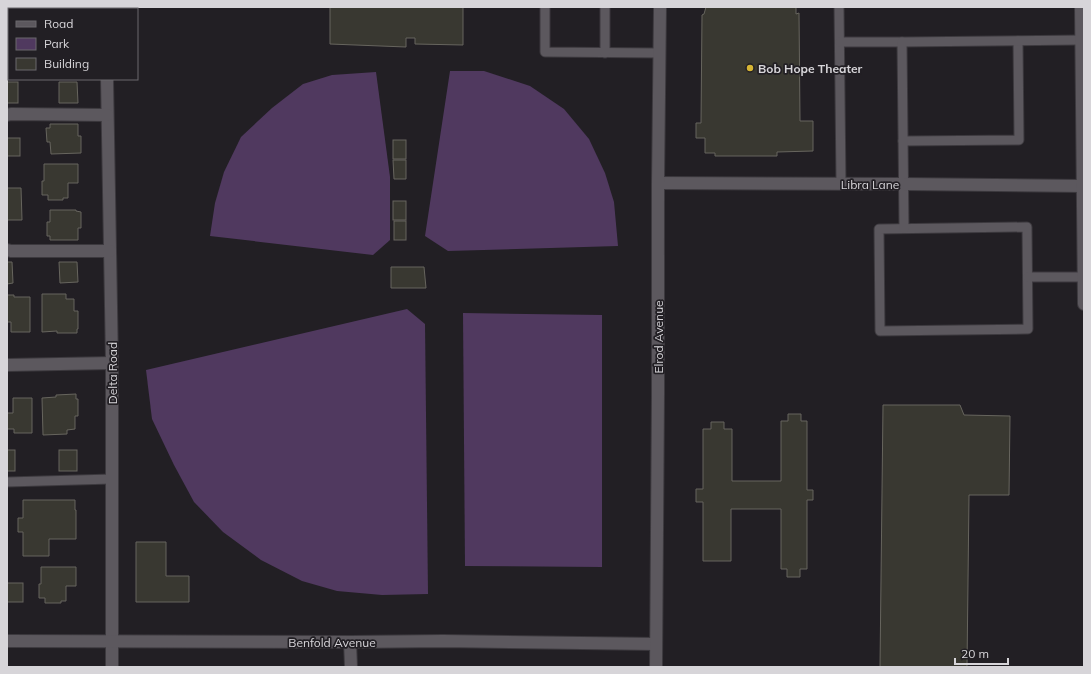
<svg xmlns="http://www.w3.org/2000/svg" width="1091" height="674" viewBox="0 0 1091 674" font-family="Mulish,sans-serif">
  <rect width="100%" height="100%" fill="#221f24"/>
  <!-- green -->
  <g fill="#50395f">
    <path d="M450,71H484L530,86L564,109L589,139L605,173L614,202L618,246L448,251L425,236Z"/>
    <path d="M376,72L390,177V240L373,255L210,236L215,203L224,172L241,137L272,108L303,84L332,75Z"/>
    <path d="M407,309L425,324L428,594L382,595L337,591L302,581L261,560L223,532L194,502L174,465L152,419L146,370Z"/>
    <path d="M463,313L602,315V567L465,566Z"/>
  </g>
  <!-- building -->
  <g fill="#393831" stroke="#67655e">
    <path d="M330,7H463V45L415,44V38H406V47L330,44Z"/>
    <path d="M706,7H796V14L799,13L800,121H813V151L777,152V156H715V153H705V138H696V123H701L702,15L704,14Z"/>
    <rect x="7" y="46" width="2" height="26"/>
    <rect x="7" y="82" width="11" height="21"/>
    <path d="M59,82H77L78,103H59Z"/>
    <path d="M50,124H78V136H81V153L51,154L50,142H47L46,128H50Z"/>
    <rect x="7" y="138" width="13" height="18"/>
    <rect x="393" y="140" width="13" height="19"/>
    <path d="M393,160H406V179H394Z"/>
    <path d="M44,164H78V183H68V198H63V200H48V195H42V181H44Z"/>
    <path d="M7,188H21L22,220H7Z"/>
    <rect x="393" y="201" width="13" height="19"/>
    <path d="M50,210H76V211L81,212V228H78V240H50V236H47V222H50Z"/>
    <rect x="394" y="221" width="12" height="19"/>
    <path d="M7,262H12L13,283L7,284Z"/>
    <path d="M59,262H77L78,282L60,283Z"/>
    <path d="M391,267H424L426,288H391Z"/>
    <path d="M42,294H66V299H74V311H78V329H77V333H57V331L42,332Z"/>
    <path d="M7,295H14V297H30V332H11V322H7Z"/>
    <path d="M76,394V399H78V416H75V429L67,430V434L43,435L42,398L56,397V395Z"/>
    <path d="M13,398H32V433H14V429H7V413H13Z"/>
    <path d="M883,405H960L964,415L1010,416L1009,495H969L967,667H880Z"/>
    <path d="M788,414H801V421H807V490H813V500H807V569H800V577H787V569H781V509H731V561H703V502H696V489H703V429H711V422H724V429H732V481H781V421H788Z"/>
    <rect x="7" y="450" width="8" height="21"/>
    <rect x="59" y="450" width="18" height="21"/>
    <path d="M23,500H75V510H76V539H49V556H23V532H18V518H23Z"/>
    <path d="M136,542H166V576H189V602H136Z"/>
    <path d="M41,567H76V586H66V601H61V603H45V598H39V584H41Z"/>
    <rect x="7" y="583" width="16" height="19"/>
  </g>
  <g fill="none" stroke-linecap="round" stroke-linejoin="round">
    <!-- lane casing -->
    <g stroke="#3c393e" stroke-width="11">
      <g id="lane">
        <path d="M545,7V52L660,53"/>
        <path d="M839,7L841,183"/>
        <path d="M840,42H902"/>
        <path d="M605,53V7"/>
        <path d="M903,141L1019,140L1018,41"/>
        <path d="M1027,227L1028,329L880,331L879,229Z"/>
        <path d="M904,228L902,42L1081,40"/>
        <path d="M1028,277H1084"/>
        <path d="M7,482L112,479"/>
      </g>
    </g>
    <!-- street casing -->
    <g stroke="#3c393e" stroke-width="14">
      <g id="street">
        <path d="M26,7L73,8L78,9"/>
        <path d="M107,79L112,363V667"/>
        <path d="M7,115L11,114L107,115"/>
        <path d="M658,183L904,184L1083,186"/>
        <path d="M7,250L11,251H110"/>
        <path d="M7,365L112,363"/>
        <path d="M7,641L350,642L443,641L656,644"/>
        <path d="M350,642L351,667"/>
      </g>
    </g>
    <!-- secondary casing -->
    <g stroke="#3c393e" stroke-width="14">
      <g id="secondary">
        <path d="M1081,7L1084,304"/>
        <path d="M656,667L658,395V183L660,7"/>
      </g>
    </g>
    <!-- lane -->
    <use href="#lane" stroke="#5c585e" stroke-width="9"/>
    <!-- street -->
    <use href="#street" stroke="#5c585e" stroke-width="12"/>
    <!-- secondary -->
    <use href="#secondary" stroke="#5c585e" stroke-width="12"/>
  </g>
  <!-- markers -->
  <circle fill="#d6b534" stroke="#221f24" stroke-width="1.5" cx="750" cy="68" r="4"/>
  <g text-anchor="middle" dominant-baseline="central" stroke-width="3.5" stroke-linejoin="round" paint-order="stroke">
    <!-- poi labels -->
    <g font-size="12" font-weight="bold" fill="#d7d5d9" stroke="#221f24" text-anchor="start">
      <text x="758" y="68">Bob Hope Theater</text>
    </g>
    <!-- street labels -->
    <g font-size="12" fill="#d7d5d9" stroke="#221f24">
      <text x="870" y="184">Libra Lane</text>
      <text transform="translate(658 337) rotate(-90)">Elrod Avenue</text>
      <text transform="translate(112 373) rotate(-90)">Delta Road</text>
      <text x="332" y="642">Benfold Avenue</text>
    </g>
  </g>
  <!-- border -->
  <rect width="1091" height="674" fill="none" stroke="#d7d5d9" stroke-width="16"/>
  <!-- legend -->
  <rect x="8" y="8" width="130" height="72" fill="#221f24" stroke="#6a686c"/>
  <rect x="16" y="21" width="20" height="6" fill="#5c585e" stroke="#6a686c"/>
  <text x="44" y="28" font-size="12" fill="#d7d5d9">Road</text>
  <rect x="16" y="38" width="20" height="12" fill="#50395f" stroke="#6a686c"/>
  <text x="44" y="48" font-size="12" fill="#d7d5d9">Park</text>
  <rect x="16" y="58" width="20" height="12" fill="#393831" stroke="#6a686c"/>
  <text x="44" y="68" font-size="12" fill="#d7d5d9">Building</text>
  <!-- scale -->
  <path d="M955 658v6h53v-6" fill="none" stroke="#d7d5d9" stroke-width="2"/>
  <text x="961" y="658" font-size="12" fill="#d7d5d9" stroke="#221f24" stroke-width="3" paint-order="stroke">20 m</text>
</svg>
